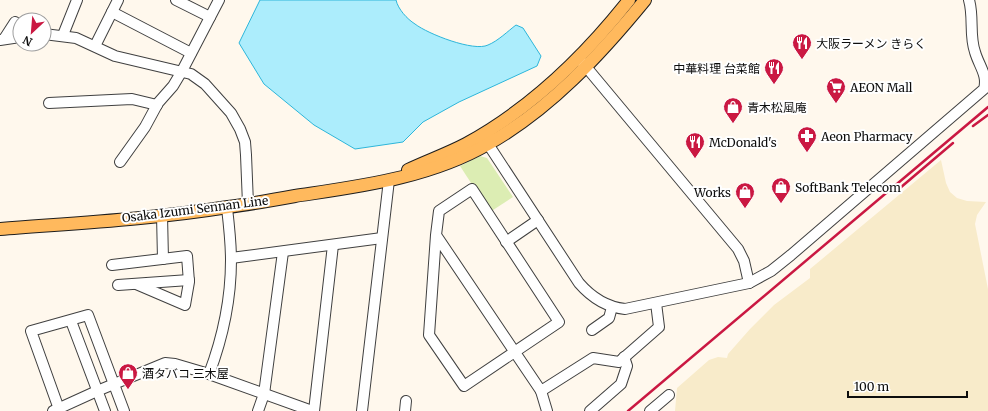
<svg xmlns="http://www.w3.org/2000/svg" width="988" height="411" viewBox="0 0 988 411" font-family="Merriweather,'Noto Sans JP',serif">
  <rect width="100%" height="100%" fill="#fff8ed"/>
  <!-- farmland -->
  <path fill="#f8ebca" d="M941,160L946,183L950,192L957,198L967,201L986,202L977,215L975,224L988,289V411H675L677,388L709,360L718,357L727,358L728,354L750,329L774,305L810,278V269Z"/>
  <!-- green -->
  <path fill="#dcedb3" d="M480,156L487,158L513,197L490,212L460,166Z"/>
  <!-- water -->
  <path fill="#acedfc" stroke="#2db6da" d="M260,0H396C398,9 407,19 415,24C428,34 474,52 488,45C498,41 508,31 516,25L523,28L541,56L537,66L459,102L423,122L403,142L355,149L314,125L264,84L239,43Z"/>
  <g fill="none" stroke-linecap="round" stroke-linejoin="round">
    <!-- minor casing -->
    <g stroke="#404040" stroke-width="12">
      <g id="minor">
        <path d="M176,0L210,17"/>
        <path d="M112,12L191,53"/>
        <path d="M44,34L76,38L115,56L191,74L205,84L231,113L240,129L245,142L246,155L248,204"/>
        <path d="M63,35L77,0"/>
        <path d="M4,39L15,22"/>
        <path d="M0,40L20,37"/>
        <path d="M95,46L118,0"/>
        <path d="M582,62L738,249L744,261L749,283"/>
        <path d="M49,103L132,99L157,105"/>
        <path d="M488,144L579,283C592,298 606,307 625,309L749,283L771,271L791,255L984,89C988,75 979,66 975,52C969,35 974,17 969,0"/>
        <path d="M120,162L145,127L158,103L173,86L182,71L219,0"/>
        <path d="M162,215L163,259"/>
        <path d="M436,235L439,211L472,189L559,322L464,386L429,335L436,235L541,391L593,358L619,362L659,327L656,303"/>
        <path d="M506,242L538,220"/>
        <path d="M231,258L382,238"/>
        <path d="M112,265L187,256L189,282L185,305L136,284"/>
        <path d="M118,285L189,280"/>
        <path d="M71,321L105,411"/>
        <path d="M592,330L609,318L612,307"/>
        <path d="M209,374C223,337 231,300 231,260C231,243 229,225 227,208"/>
        <path d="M541,391L547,411"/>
        <path d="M59,409L31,331L88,315L124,411"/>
        <path d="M53,411L97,391L165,363L175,364L209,374L312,411"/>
        <path d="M258,411L264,394L283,252"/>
        <path d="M314,411L333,245"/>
        <path d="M362,411L389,180"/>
        <path d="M405,411L406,401"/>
        <path d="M590,411L621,384L627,366L624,357"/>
        <path d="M650,411L669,395"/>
      </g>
    </g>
    <!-- major casing -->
    <g stroke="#1e1e1e" stroke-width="14">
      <g id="major">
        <path d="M408,170C427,161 447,154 466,144C530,109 584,57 629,0"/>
        <path d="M0,229C76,223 153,219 228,207C251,204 273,200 295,196C361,186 429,178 488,144C550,109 600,55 645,0"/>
      </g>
    </g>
    <!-- minor -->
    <use href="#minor" stroke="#fff" stroke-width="10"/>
    <!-- major -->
    <use href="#major" stroke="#ffb95d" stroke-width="12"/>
    <!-- rail -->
    <g stroke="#ca1842" stroke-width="2.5">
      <path d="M973,126L988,115"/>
      <path d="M900,188L953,143"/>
      <path d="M628,411L988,107"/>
    </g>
  </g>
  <!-- icons -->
  <defs>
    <g id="restaurant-pin" transform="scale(1)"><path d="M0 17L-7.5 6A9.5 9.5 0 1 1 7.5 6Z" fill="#ca1842" stroke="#fff"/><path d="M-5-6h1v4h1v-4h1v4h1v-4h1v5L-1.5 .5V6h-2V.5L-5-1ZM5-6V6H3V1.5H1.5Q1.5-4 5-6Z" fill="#fff"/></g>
    <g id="supermarket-pin" transform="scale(1)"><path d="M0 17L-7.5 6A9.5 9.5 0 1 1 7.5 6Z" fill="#ca1842" stroke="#fff"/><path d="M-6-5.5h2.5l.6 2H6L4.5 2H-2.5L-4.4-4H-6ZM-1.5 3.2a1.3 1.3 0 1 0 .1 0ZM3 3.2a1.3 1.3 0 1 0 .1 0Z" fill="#fff"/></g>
    <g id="shop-pin" transform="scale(1)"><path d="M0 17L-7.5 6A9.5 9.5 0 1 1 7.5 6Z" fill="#ca1842" stroke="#fff"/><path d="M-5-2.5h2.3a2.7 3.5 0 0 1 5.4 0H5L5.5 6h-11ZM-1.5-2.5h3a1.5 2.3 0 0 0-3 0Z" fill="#fff"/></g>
    <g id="pharmacy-pin" transform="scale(1)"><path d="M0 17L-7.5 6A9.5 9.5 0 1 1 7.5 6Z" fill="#ca1842" stroke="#fff"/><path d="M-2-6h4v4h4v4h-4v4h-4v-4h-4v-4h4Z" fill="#fff"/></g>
  </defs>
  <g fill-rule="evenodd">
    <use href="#restaurant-pin" x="802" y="43"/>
    <use href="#restaurant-pin" x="774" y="68"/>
    <use href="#supermarket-pin" x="836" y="87"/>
    <use href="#shop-pin" x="733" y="107"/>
    <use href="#pharmacy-pin" x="807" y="136"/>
    <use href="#restaurant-pin" x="695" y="142"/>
    <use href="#shop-pin" x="781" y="187"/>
    <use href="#shop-pin" x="745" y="192"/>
    <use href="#shop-pin" x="128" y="373"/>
  </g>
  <g text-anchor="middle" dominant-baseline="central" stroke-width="4" stroke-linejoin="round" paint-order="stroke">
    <!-- poi labels -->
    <g font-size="12" fill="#0d0d0d" stroke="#fff" text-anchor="start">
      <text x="816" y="43">大阪ラーメン きらく</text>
      <text x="760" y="68" text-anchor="end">中華料理 台菜館</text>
      <text x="850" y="87">AEON Mall</text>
      <text x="747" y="107">青木松風庵</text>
      <text x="821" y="136">Aeon Pharmacy</text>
      <text x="709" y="142">McDonald's</text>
      <text x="795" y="187">SoftBank Telecom</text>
      <text x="731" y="192" text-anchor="end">Works</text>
      <text x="142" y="373">酒タバコ 三木屋</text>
    </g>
    <!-- street labels -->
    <g font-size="12" fill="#0d0d0d" stroke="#fff">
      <text transform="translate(195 209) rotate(-7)">Osaka Izumi Sennan Line</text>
    </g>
  </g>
  <!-- north arrow -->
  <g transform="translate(32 32) rotate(206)"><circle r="19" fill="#ffffff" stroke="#9e9e9e"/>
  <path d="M0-3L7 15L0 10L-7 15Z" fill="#ca1842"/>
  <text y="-6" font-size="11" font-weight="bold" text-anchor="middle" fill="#0d0d0d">N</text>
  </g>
  <!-- scale -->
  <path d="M848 391v6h119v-6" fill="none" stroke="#0d0d0d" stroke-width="2"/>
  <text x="854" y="391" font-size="12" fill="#0d0d0d" stroke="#ffffff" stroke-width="3" paint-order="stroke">100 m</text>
</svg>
